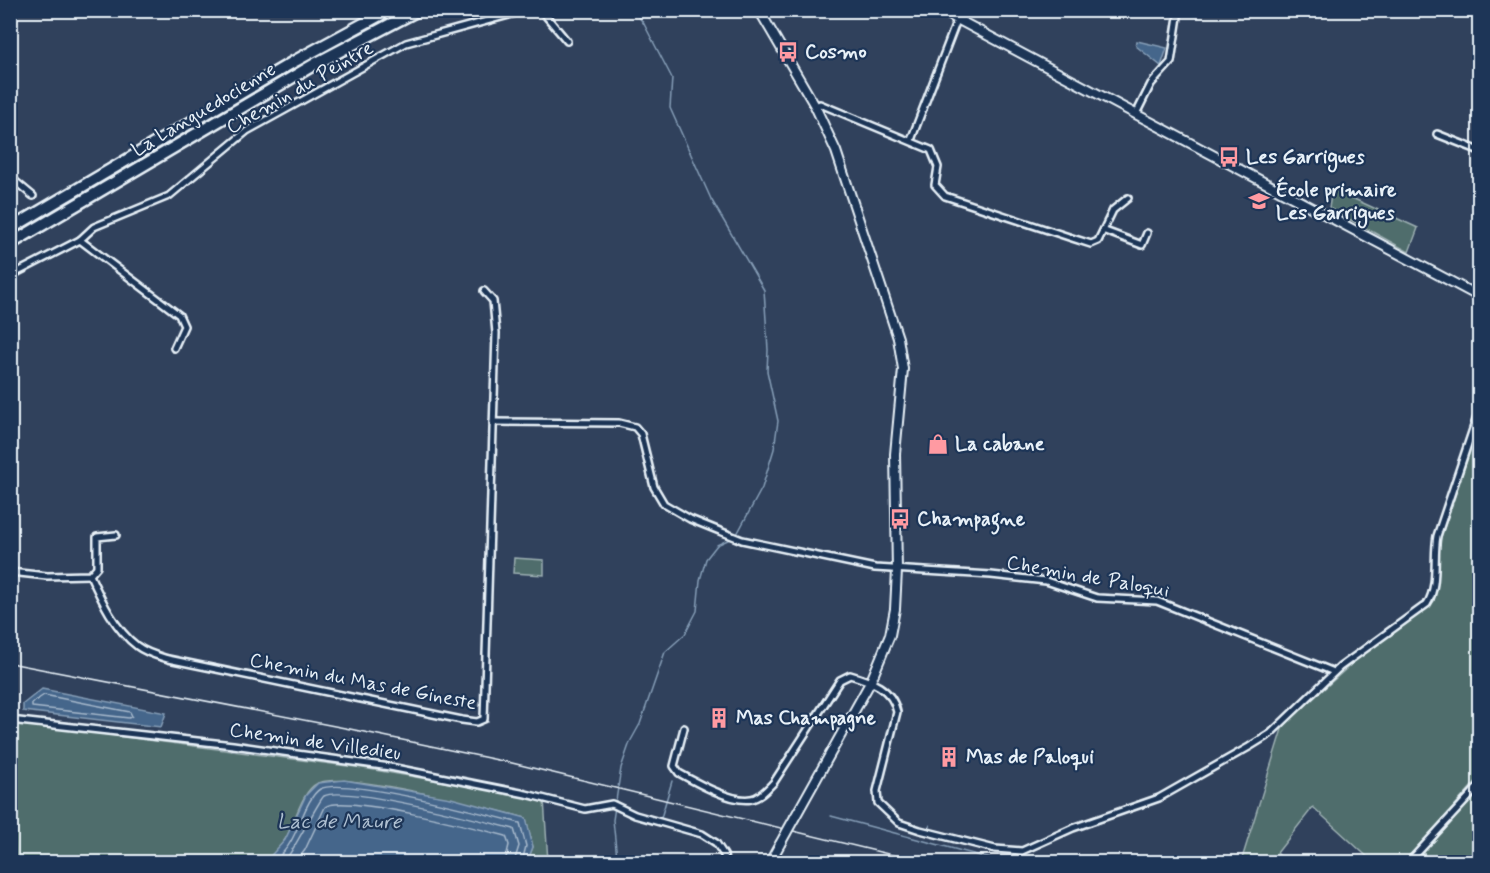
<svg xmlns="http://www.w3.org/2000/svg" width="1490" height="873" viewBox="0 0 1490 873" font-family="Mynerve,sans-serif">
  <rect width="100%" height="100%" fill="#30415c"/>
  <filter id="ink" filterUnits="userSpaceOnUse"><feTurbulence type="fractalNoise" baseFrequency=".0167" numOctaves="2"/><feDisplacementMap in="SourceGraphic" scale="12" xChannelSelector="R" yChannelSelector="G"/><feConvolveMatrix kernelMatrix="1 2 1 2 8 2 1 2 1" color-interpolation-filters="sRGB"/></filter>
  <g filter="url(#ink)">
    <!-- green -->
    <g fill="#506d6c" stroke="#9cafb2" stroke-width="1.5">
      <path d="M1332,189L1418,228L1409,252L1329,208Z"/>
      <path d="M1479,424V778L1405,862H1373L1313,807L1277,853L1286,862H1241L1282,729L1289,720L1364,653L1434,601L1438,546Z"/>
      <path d="M514,558L544,560V575L513,573Z"/>
      <path d="M10,722L363,768L544,799L548,862H527L533,847L526,818C491,809 346,770 318,783C301,791 295,823 286,838C280,848 272,855 265,862H16L11,801Z"/>
      <path d="M1479,790V862H1415Z"/>
    </g>
    <!-- water -->
    <g fill="#45668b" stroke="#869eb7" stroke-width="1.5">
      <path d="M1137,41L1167,48L1161,66L1136,46Z"/>
      <path d="M42,689L166,713L161,727L23,711V704Z"/>
      <path d="M344,780L451,798L526,818L533,847L527,862H265L285,840L306,795L318,783Z"/>
    </g>
    <g fill="none" stroke-linecap="round" stroke-linejoin="round">
      <!-- shore -->
      <g stroke="#a7b9cc" stroke-width="1.5">
        <path d="M44,695L130,712L132,716L129,718L32,707V703Z"/>
        <path d="M273,862C280,856 287,849 291,841C299,828 308,796 320,789C343,776 489,815 520,823L526,846L522,862"/>
        <path d="M284,862C293,852 320,798 324,796C345,785 484,821 514,829L519,846L514,862"/>
        <path d="M296,862L305,850L325,807C341,793 480,829 506,836L509,845L505,862"/>
      </g>
      <!-- stream -->
      <g stroke="#869eb7" stroke-width="1.5">
        <path d="M634,10L644,24L672,78L670,108L711,199L764,290L768,350L767,371L778,421L774,449L762,488L736,536"/>
        <path d="M831,816L1003,862"/>
        <path d="M661,818L672,781"/>
        <path d="M929,827L930,825"/>
        <path d="M621,862L617,858L613,820L621,768L630,742L640,724L665,652L685,634L697,611L700,580L706,559L717,545L732,538"/>
        <path d="M1016,862L1027,858L1060,862"/>
      </g>
      <!-- street casing -->
      <g stroke="#e8f1f8" stroke-width="10">
        <g id="street">
          <path d="M541,10L567,41"/>
          <path d="M961,22L966,10"/>
          <path d="M815,106L820,104L931,150L938,167L935,185L945,196L1072,238L1091,244L1098,241L1113,210L1128,198"/>
          <path d="M1136,114L1151,84L1171,62L1179,10"/>
          <path d="M1437,134L1480,151"/>
          <path d="M911,140L957,20"/>
          <path d="M10,177L33,196"/>
          <path d="M1105,231L1142,245L1147,233"/>
          <path d="M80,240L179,315L184,326L174,348"/>
          <path d="M10,276L80,240L94,227L169,196L247,131L406,43L527,10"/>
          <path d="M493,422L619,423L635,427L641,434L654,487L664,504L690,519L742,540L875,568L991,575L1046,581L1097,598L1157,601L1334,672"/>
          <path d="M10,572L47,576L90,575L97,567V537L116,535"/>
          <path d="M90,575C101,599 115,630 137,646C146,653 158,656 168,659L462,720L477,722L484,719L496,333L493,301L484,291"/>
          <path d="M10,720L233,745L390,767L526,794L585,809L612,804L635,815L702,834L716,843L724,855L725,862"/>
          <path d="M684,728L674,766L679,773C695,782 732,803 751,799C760,798 768,788 774,782L840,680L850,675C871,681 892,688 897,712L877,791L878,803L899,823L920,830L995,849L1022,851L1073,828L1159,798L1249,747L1270,734L1340,667L1427,604C1439,586 1433,556 1437,536L1480,408"/>
          <path d="M1409,862L1480,785"/>
        </g>
      </g>
      <!-- secondary casing -->
      <g stroke="#e8f1f8" stroke-width="12">
        <g id="secondary">
          <path d="M759,10L815,106L836,151L898,338L903,369L895,454L897,570L895,609L890,635L871,681L795,817"/>
          <path d="M940,10L1480,297"/>
          <path d="M770,862L780,844"/>
        </g>
      </g>
      <!-- highway casing -->
      <g stroke="#e8f1f8" stroke-width="15">
        <g id="highway">
          <path d="M10,229L295,61L389,10"/>
          <path d="M10,244L315,64L418,10"/>
        </g>
      </g>
      <!-- street -->
      <use href="#street" stroke="#1d3557" stroke-width="5"/>
      <!-- secondary -->
      <use href="#secondary" stroke="#1d3557" stroke-width="8"/>
      <!-- highway -->
      <use href="#highway" stroke="#1d3557" stroke-width="10"/>
      <!-- rail -->
      <path stroke="#e8f1f8" stroke-width="1.5" d="M10,663L350,729L512,763L921,862"/>
      <!-- secondary-bridge casing -->
      <g stroke="#e8f1f8" stroke-width="12" stroke-linecap="butt">
        <path id="secondary-bridge" d="M780,844L795,817"/>
      </g>
      <!-- secondary-bridge -->
      <use href="#secondary-bridge" stroke="#1d3557" stroke-width="8"/>
    </g>
  </g>
  <!-- icons -->
  <defs>
    <g id="bus-bare" transform="scale(1.62)"><path d="M-5-6H5V4H4V6H2V4H-2V6H-4V4H-5ZM-3.5-4V0h7V-4ZM-3.5 1.2v1.5H-2V1.2ZM2 1.2v1.5H3.5V1.2Z" fill="#ff9aa2" stroke="#1d3557" stroke-width="2.5" paint-order="stroke"/></g>
    <g id="school-bare" transform="scale(1.62)"><path d="M0-5L7-2L0 1L-7-2ZM-4 1L0 2.5L4 1V4Q0 6-4 4Z" fill="#ff9aa2" stroke="#1d3557" stroke-width="2.5" paint-order="stroke"/></g>
    <g id="shop-bare" transform="scale(1.62)"><path d="M-5-2.5h2.3a2.7 3.5 0 0 1 5.4 0H5L5.5 6h-11ZM-1.5-2.5h3a1.5 2.3 0 0 0-3 0Z" fill="#ff9aa2" stroke="#1d3557" stroke-width="2.5" paint-order="stroke"/></g>
    <g id="building-bare" transform="scale(1.62)"><path d="M-4-6H4V6H1V3H-1V6H-4ZM-2.5-4.3h1.7v1.8h-1.7ZM.8-4.3h1.7v1.8H.8ZM-2.5-1h1.7V.8h-1.7ZM.8-1h1.7V.8H.8Z" fill="#ff9aa2" stroke="#1d3557" stroke-width="2.5" paint-order="stroke"/></g>
  </defs>
  <g fill-rule="evenodd">
    <use href="#bus-bare" x="788" y="52"/>
    <use href="#bus-bare" x="1229" y="157"/>
    <use href="#school-bare" x="1259" y="201"/>
    <use href="#shop-bare" x="938" y="444"/>
    <use href="#bus-bare" x="900" y="519"/>
    <use href="#building-bare" x="719" y="718"/>
    <use href="#building-bare" x="949" y="757"/>
  </g>
  <g text-anchor="middle" dominant-baseline="central" stroke-width="4.5" stroke-linejoin="round" paint-order="stroke">
    <!-- poi labels -->
    <g font-size="20" font-weight="bold" fill="#e8f1f8" stroke="#1d3557" text-anchor="start">
      <text x="805" y="52">Cosmo</text>
      <text x="1246" y="157">Les Garrigues</text>
      <text x="1276" y="190">École primaire<tspan x="1276" dy="23">Les Garrigues</tspan></text>
      <text x="955" y="444">La cabane</text>
      <text x="917" y="519">Champagne</text>
      <text x="736" y="718">Mas Champagne</text>
      <text x="966" y="757">Mas de Paloqui</text>
    </g>
    <!-- street labels -->
    <g font-size="20" fill="#e8f1f8" stroke="#1d3557">
      <text transform="translate(300 88) rotate(-30)">Chemin du Peintre</text>
      <text transform="translate(204 110) rotate(-31)">La Languedocienne</text>
      <text transform="translate(1088 577) rotate(10)">Chemin de Paloqui</text>
      <text transform="translate(363 682) rotate(11)">Chemin du Mas de Gineste</text>
      <text transform="translate(315 742) rotate(8)">Chemin de Villedieu</text>
    </g>
    <!-- water labels -->
    <g font-size="21" font-style="italic" fill="#afc0d2" stroke="#1d3557">
      <text x="339" y="822">Lac de Maure</text>
    </g>
  </g>
  <!-- margin -->
  <rect width="1490" height="873" fill="none" stroke="#1d3557" stroke-width="36"/>
  <rect x="18" y="18" width="1454" height="837" fill="none" stroke="#e8f1f8" stroke-width="2" filter="url(#ink)"/>
</svg>
